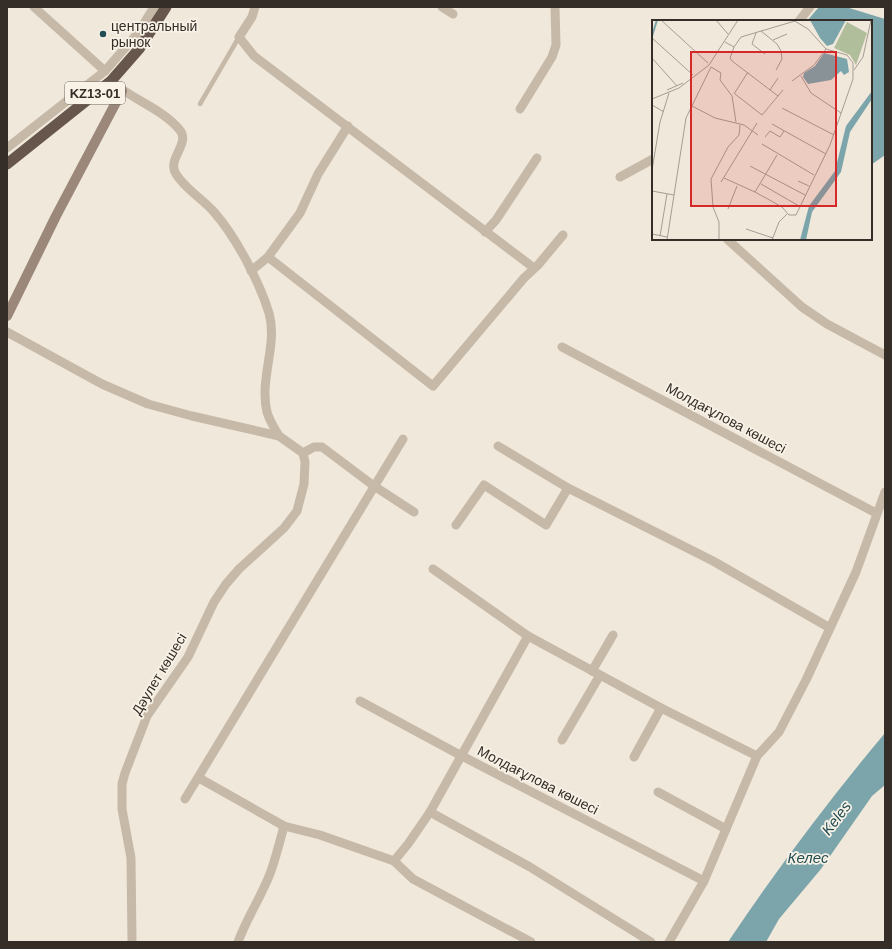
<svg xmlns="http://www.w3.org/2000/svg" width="892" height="949" viewBox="0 0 892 949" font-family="Arial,sans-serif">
  <rect width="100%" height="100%" fill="#f0e8db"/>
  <!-- water -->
  <g fill="#7ca5ab">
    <path d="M819,7H846L885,19V155L871,165V21H807Z"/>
    <path d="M885,733V785L872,796L821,869L779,919L766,942H728C777,869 828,801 885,733Z"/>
  </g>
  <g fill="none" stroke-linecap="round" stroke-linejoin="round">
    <!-- service -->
    <path stroke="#c7b9a8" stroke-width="4.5" d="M200,104L239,37"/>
    <!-- minor -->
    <g stroke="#c7b9a8" stroke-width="9">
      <path d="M34,7L105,71"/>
      <path d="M255,7L252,17L239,37L254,56L534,268"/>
      <path d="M442,7L453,14"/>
      <path d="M799,21L810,7"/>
      <path d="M111,81C131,99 161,108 179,129C192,143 166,159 176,174C185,189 203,199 214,212C236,237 259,281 269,313C278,345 259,379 267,412C269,420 275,429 279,436"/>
      <path d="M520,109L552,57L556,45L555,7"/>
      <path d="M7,148L105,71L138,33L154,7"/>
      <path d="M620,177L653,159"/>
      <path d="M485,232L496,220L537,158"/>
      <path d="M727,239L802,307L827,324L885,355"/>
      <path d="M268,257L433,386L524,278L538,265L563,235"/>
      <path d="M251,271L268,257L300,213L318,174L348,126"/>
      <path d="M7,332L102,384L148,404L192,416L279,436L303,453L314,447H322L374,486L414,512"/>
      <path d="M562,347L876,513"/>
      <path d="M498,446L568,488L713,561L830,628"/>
      <path d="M456,525L484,485L546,525L568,488"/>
      <path d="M433,569L528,636L661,708L757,756"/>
      <path d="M592,671L613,635"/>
      <path d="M360,701L460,755L704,881"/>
      <path d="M562,740L600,675"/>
      <path d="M634,757L661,708"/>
      <path d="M199,778L284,826L320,835L394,861L413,879L531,942"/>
      <path d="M658,792L726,829"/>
      <path d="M185,799L403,439"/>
      <path d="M430,812L530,867L651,942"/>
      <path d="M394,861L408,844L430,812L528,636"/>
      <path d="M132,942L131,858L122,809V784L125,773L147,716L188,657L214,602L226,584L239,569L284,528L297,511L304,484L305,462L303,453"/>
      <path d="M238,942C247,917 262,896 271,871C276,857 280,841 284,826"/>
      <path d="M669,942L704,881L757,756L779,732L806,680L856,572L885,492"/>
    </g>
    <!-- secondary -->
    <path stroke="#9b887a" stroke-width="10" d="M7,316L56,216L122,91"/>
    <!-- trunk -->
    <path stroke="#66564c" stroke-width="11" d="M7,164L111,81L139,49L166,7"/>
  </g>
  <!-- markers -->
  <circle fill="#204c53" stroke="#f8f2e7" stroke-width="1.5" cx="103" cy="34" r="4"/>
  <g text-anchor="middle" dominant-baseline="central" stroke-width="3.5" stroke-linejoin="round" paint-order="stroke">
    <!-- shield labels -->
    <rect fill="#f8f2e7" stroke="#706861" stroke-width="1" x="65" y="82" width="60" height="22" rx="3"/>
    <g font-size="13" font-weight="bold" fill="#352d28">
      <text x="95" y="93">KZ13-01</text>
    </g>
    <!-- poi labels -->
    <g font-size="14" fill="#352d28" stroke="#f8f2e7" text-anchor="start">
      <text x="111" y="26">центральный<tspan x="111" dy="16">рынок</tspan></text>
    </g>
    <!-- street labels -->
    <g font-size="14" fill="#352d28" stroke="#f8f2e7">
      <text transform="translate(726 418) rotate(28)">Молдағұлова көшесі</text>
      <text transform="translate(159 674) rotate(-59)">Дәулет көшесі</text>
      <text transform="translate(538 780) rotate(27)">Молдағұлова көшесі</text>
    </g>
    <!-- water labels -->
    <g font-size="15" font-style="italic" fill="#204c53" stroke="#f8f2e7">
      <text transform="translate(836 818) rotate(-53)">Keles</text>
      <text x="808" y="857">Келес</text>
    </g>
  </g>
  <!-- overview -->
  <g transform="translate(652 20)">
    <rect width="220" height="220" fill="#f0e8db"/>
    <path d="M195,2L215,13L204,45L198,35L182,28Z" fill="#b0be9c"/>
    <path d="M158,0H194L181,24L175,26L168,18ZM172,33L195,39L197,52L192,55L189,51L179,60L156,64L151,57L152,53L163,46ZM220,71V79L198,112L189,152L160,192L154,220H148L157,186L183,151L194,106Z" fill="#7ca5ab"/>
    <path fill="none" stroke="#7ca5ab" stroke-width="2" d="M0,16L5,0"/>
    <path fill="none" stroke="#a59d93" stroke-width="1" d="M9,0L56,43M64,0L76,14M109,11L125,24L129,31L130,39L124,50M104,13L100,24L113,34M0,18L41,55M121,20L135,14M73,22L82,27L78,38L80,41L126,76M82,27L89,17L143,1M0,38L25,66M59,47L69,53L68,60L80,76L84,102M202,50L211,37L219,0M149,56L159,73L189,93M140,61L162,45L174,29M15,70L31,63M118,70L126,58M82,74L96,52M83,74L110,95L131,70M0,79L27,68L57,45L86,0M0,85L12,92M40,86L63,98L92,105L106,115M130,88L182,115M120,104L174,134M113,117L118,111L128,117L132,111M110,124L162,155M98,146L153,175M0,150L8,102L17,73M72,158L103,172L130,187L137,195H144L178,125L201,59V43L195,35L174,29L156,9L141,0M146,161L157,166M69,162L105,103M109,164L147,186M0,171L22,175M103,172L125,135M76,189L85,166M94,209L121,218M0,214L15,217M8,216L15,174M15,220L34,98L59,47M67,220V202L61,187L59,159L76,127L87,115L88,105M120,220L127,202L135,194"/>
    <path fill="#d62828" fill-opacity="0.15" stroke="#d62828" stroke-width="2" d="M39,32H184V186H39Z"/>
    <rect width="220" height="220" fill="none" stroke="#352d28" stroke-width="2"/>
  </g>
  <!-- border -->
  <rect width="892" height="949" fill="none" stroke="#352d28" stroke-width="16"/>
</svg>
